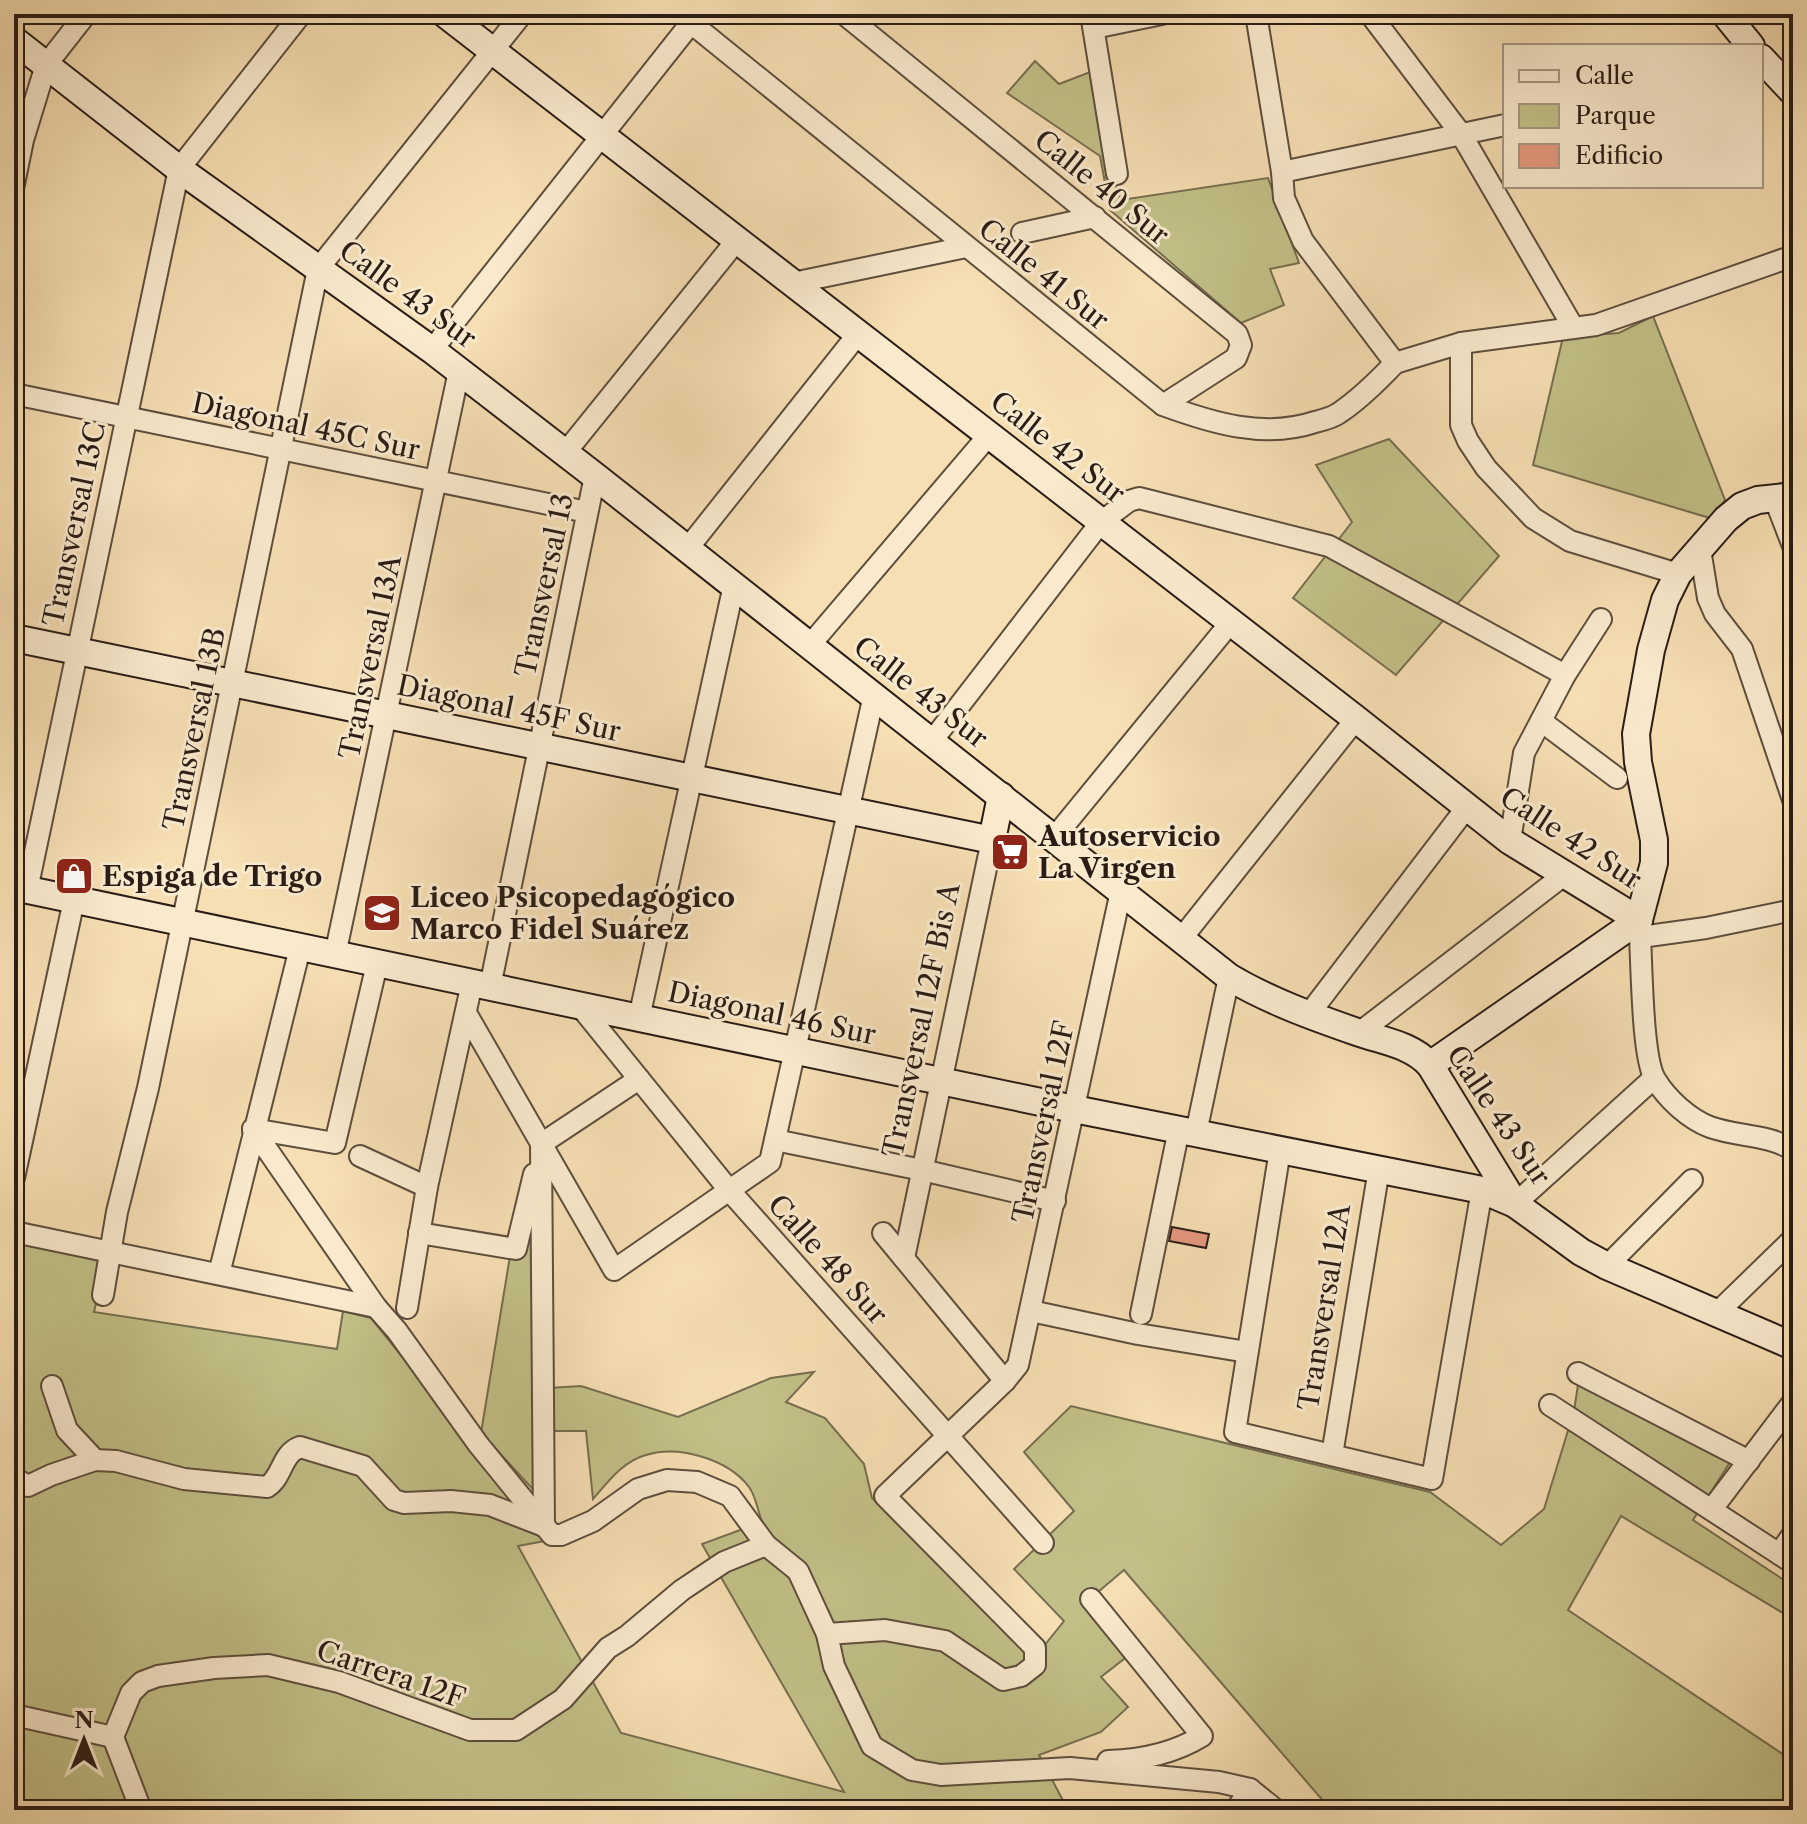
<svg xmlns="http://www.w3.org/2000/svg" width="1807" height="1824" viewBox="0 0 1807 1824" font-family="'Libre Caslon Text',serif">
  <rect width="100%" height="100%" fill="#f6dfb3"/>
  <filter id="stains"><feTurbulence type="fractalNoise" baseFrequency=".0025" numOctaves="4"/><feColorMatrix values="0 0 0 0 .2 0 0 0 0 .09 0 0 0 0 .02 0 0 0 .5 -.17"/></filter>
  <radialGradient id="worn" r=".72"><stop offset=".6" stop-color="#630" stop-opacity="0"/><stop offset="1" stop-color="#630" stop-opacity=".3"/></radialGradient>
  <!-- green -->
  <g fill="#c2c088" stroke="#766e4f" stroke-width="2">
    <path d="M1035,61L1059,84L1090,72L1110,170L1121,200L1268,178L1299,263L1270,269L1284,305L1241,323L1110,210L1100,156L1007,93Z"/>
    <path d="M1653,316L1725,500L1713,519L1533,465L1563,337L1619,333Z"/>
    <path d="M1389,439L1499,556L1396,675L1293,598L1352,522L1316,465Z"/>
    <path d="M536,1191L540,1497L481,1433L510,1256L523,1257Z"/>
    <path d="M14,1242L106,1262L94,1312L337,1349L343,1311L371,1318L550,1540L518,1546L621,1733L844,1792L702,1544L762,1522C758,1512 756,1496 749,1487C728,1459 679,1445 646,1455C623,1461 608,1482 593,1499L586,1431H551L549,1388L581,1386L678,1417L771,1378L814,1372L786,1402L825,1418L864,1464L872,1498L1045,1662L1044,1646L1064,1621L1014,1569L1074,1511L1024,1452L1071,1406L1430,1492L1501,1545L1544,1509L1574,1411L1579,1378L1736,1453L1693,1520L1793,1586V1619L1621,1516L1568,1610L1793,1761V1810H1331L1124,1570L1085,1603L1129,1655L1101,1677L1128,1707L1101,1732L1039,1755L1068,1810H14Z"/>
  </g>
  <!-- building -->
  <path fill="#e6987e" stroke="#2a1d16" stroke-width="2" d="M1172,1227L1209,1234L1206,1248L1169,1241Z"/>
  <g fill="none" stroke-linecap="round" stroke-linejoin="round">
    <!-- street casing -->
    <g stroke="#5d4e3d" stroke-width="24">
      <g id="street">
        <path d="M844,14L1237,334L1241,345L1236,358L1163,405"/>
        <path d="M1091,14L1117,174"/>
        <path d="M1256,14L1282,172L1284,198L1303,241L1395,363"/>
        <path d="M1370,14L1461,134L1573,327"/>
        <path d="M1094,28L1162,14"/>
        <path d="M1282,172L1505,125"/>
        <path d="M14,184L23,140L46,65L86,14"/>
        <path d="M1022,233L1095,217"/>
        <path d="M793,283L966,247"/>
        <path d="M1461,343V425L1468,441L1486,468L1533,518L1570,541L1678,574"/>
        <path d="M432,350L691,23L1163,405C1212,423 1264,439 1315,422C1323,420 1332,418 1339,413C1360,399 1377,382 1395,363"/>
        <path d="M1395,363L1461,343L1596,325L1793,256"/>
        <path d="M14,394L587,512"/>
        <path d="M565,453L737,240"/>
        <path d="M1774,497L1793,546"/>
        <path d="M688,548L858,334"/>
        <path d="M1700,549L1708,598L1715,614L1742,649L1793,800"/>
        <path d="M810,645L989,435"/>
        <path d="M1541,721L1617,778"/>
        <path d="M932,741L1101,522L1129,501L1139,498L1329,546L1565,675"/>
        <path d="M1054,838L1231,622"/>
        <path d="M1510,841L1524,753L1565,675L1601,619"/>
        <path d="M27,890L179,169L301,14"/>
        <path d="M1639,920C1642,953 1641,1055 1655,1079C1667,1099 1689,1119 1710,1127C1738,1137 1768,1134 1793,1150"/>
        <path d="M1641,937L1706,928L1793,910"/>
        <path d="M1181,939L1356,719"/>
        <path d="M335,955L459,371"/>
        <path d="M490,987L595,476"/>
        <path d="M580,1006L729,1190L1043,1543"/>
        <path d="M466,1013L614,1270L770,1162L874,695"/>
        <path d="M1309,1014L1467,807"/>
        <path d="M639,1018L734,585"/>
        <path d="M1359,1033L1564,875"/>
        <path d="M253,1129L376,1307L397,1331L478,1444L552,1535H561L593,1521L638,1489L667,1480L697,1482L730,1496L766,1545L798,1571L827,1634L834,1666L872,1746L912,1770L941,1775L1070,1768L1219,1782L1250,1789L1276,1810"/>
        <path d="M253,1129L335,1143L377,964"/>
        <path d="M1196,1133L1229,977"/>
        <path d="M775,1140L922,1170L1055,1201"/>
        <path d="M541,1144L639,1079"/>
        <path d="M541,1146L544,1526"/>
        <path d="M1280,1150L1235,1432L1432,1479L1482,1190"/>
        <path d="M360,1156L427,1187"/>
        <path d="M14,1178L74,900"/>
        <path d="M1515,1204L1654,1078"/>
        <path d="M14,1232L376,1307"/>
        <path d="M419,1233L516,1249L534,1174"/>
        <path d="M883,1233L1005,1381"/>
        <path d="M904,1258L992,840"/>
        <path d="M1607,1266L1692,1180"/>
        <path d="M219,1274L300,948"/>
        <path d="M103,1295L117,1212L148,1088L318,269L522,14"/>
        <path d="M407,1308L427,1187L472,983"/>
        <path d="M1031,1311L1138,1334L1247,1352"/>
        <path d="M1718,1312L1793,1239"/>
        <path d="M1141,1314L1179,1129"/>
        <path d="M1578,1373L1749,1461"/>
        <path d="M52,1386L67,1430L95,1460"/>
        <path d="M1550,1405L1793,1563"/>
        <path d="M1332,1455L1379,1169"/>
        <path d="M14,1478L28,1486L51,1475L95,1460L116,1461L184,1479L267,1487C283,1477 281,1454 300,1447L363,1466L394,1500L404,1503L451,1501L490,1505L544,1526"/>
        <path d="M1712,1509L1793,1402"/>
        <path d="M1779,1554L1793,1534"/>
        <path d="M1091,1599L1202,1736C1173,1754 1142,1760 1108,1761"/>
        <path d="M827,1634L885,1630L945,1641L1003,1680L1021,1676L1035,1665V1648L885,1496L1005,1381L1018,1365L1121,891"/>
        <path d="M14,1715L113,1737"/>
        <path d="M113,1737L131,1693L142,1682L158,1676L214,1668L268,1665L339,1682L470,1730H516L563,1699L608,1648L627,1636L682,1590L724,1562L766,1545"/>
        <path d="M113,1737L141,1810"/>
        <path d="M1236,1810L1250,1789"/>
      </g>
    </g>
    <!-- secondary casing -->
    <g stroke="#2a1d16" stroke-width="30">
      <g id="secondary">
        <path d="M445,14L1356,719L1510,841L1639,920"/>
        <path d="M1725,14L1751,46"/>
        <path d="M14,40L179,169L432,350L595,476L1229,977C1269,1001 1314,1017 1357,1032C1382,1041 1411,1044 1430,1065L1515,1204L1581,1252L1607,1266L1793,1346"/>
        <path d="M1761,58L1793,92"/>
        <path d="M14,638L992,840L1001,796"/>
        <path d="M14,887L1074,1109L1482,1190L1515,1204"/>
        <path d="M1639,920L1654,863V840L1638,762L1636,734L1651,650L1665,600L1678,574L1726,519L1742,506L1758,500L1793,496"/>
        <path d="M1430,1065L1639,920"/>
      </g>
    </g>
    <!-- street -->
    <use href="#street" stroke="#f9eace" stroke-width="20"/>
    <!-- secondary -->
    <use href="#secondary" stroke="#f9eace" stroke-width="26"/>
  </g>
  <!-- icons -->
  <defs>
    <g id="supermarket-square" transform="scale(2)"><rect x="-9" y="-9" width="18" height="18" rx="4" fill="#8f2418" stroke="#f9eace"/><path d="M-6-5.5h2.5l.6 2H6L4.5 2H-2.5L-4.4-4H-6ZM-1.5 3.2a1.3 1.3 0 1 0 .1 0ZM3 3.2a1.3 1.3 0 1 0 .1 0Z" fill="#fff"/></g>
    <g id="shop-square" transform="scale(2)"><rect x="-9" y="-9" width="18" height="18" rx="4" fill="#8f2418" stroke="#f9eace"/><path d="M-5-2.5h2.3a2.7 3.5 0 0 1 5.4 0H5L5.5 6h-11ZM-1.5-2.5h3a1.5 2.3 0 0 0-3 0Z" fill="#fff"/></g>
    <g id="school-square" transform="scale(2)"><rect x="-9" y="-9" width="18" height="18" rx="4" fill="#8f2418" stroke="#f9eace"/><path d="M0-5L7-2L0 1L-7-2ZM-4 1L0 2.5L4 1V4Q0 6-4 4Z" fill="#fff"/></g>
  </defs>
  <g fill-rule="evenodd">
    <use href="#supermarket-square" x="1010" y="852"/>
    <use href="#shop-square" x="74" y="876"/>
    <use href="#school-square" x="382" y="913"/>
  </g>
  <g text-anchor="middle" dominant-baseline="central" stroke-width="6" stroke-linejoin="round" paint-order="stroke">
    <!-- street labels -->
    <g font-size="28" fill="#2a1d16" stroke="#f9eace">
      <text transform="translate(1102 187) rotate(39)">Calle 40 Sur</text>
      <text transform="translate(1044 274) rotate(39)">Calle 41 Sur</text>
      <text transform="translate(408 294) rotate(36)">Calle 43 Sur</text>
      <text transform="translate(306 426) rotate(12)">Diagonal 45C Sur</text>
      <text transform="translate(1058 447) rotate(38)">Calle 42 Sur</text>
      <text transform="translate(74 524) rotate(-78)">Transversal 13C</text>
      <text transform="translate(544 585) rotate(-78)">Transversal 13</text>
      <text transform="translate(370 657) rotate(-78)">Transversal 13A</text>
      <text transform="translate(921 692) rotate(38)">Calle 43 Sur</text>
      <text transform="translate(509 708) rotate(12)">Diagonal 45F Sur</text>
      <text transform="translate(194 729) rotate(-78)">Transversal 13B</text>
      <text transform="translate(1571 838) rotate(33)">Calle 42 Sur</text>
      <text transform="translate(772 1013) rotate(12)">Diagonal 46 Sur</text>
      <text transform="translate(921 1020) rotate(-78)">Transversal 12F Bis A</text>
      <text transform="translate(1499 1115) rotate(56)">Calle 43 Sur</text>
      <text transform="translate(1043 1122) rotate(-78)">Transversal 12F</text>
      <text transform="translate(828 1259) rotate(48)">Calle 48 Sur</text>
      <text transform="translate(1324 1307) rotate(-81)">Transversal 12A</text>
      <text transform="translate(391 1674) rotate(19)">Carrera 12F</text>
    </g>
    <!-- poi labels -->
    <g font-size="28" font-weight="bold" fill="#2a1d16" stroke="#f9eace" text-anchor="start">
      <text x="1038" y="836">Autoservicio<tspan x="1038" dy="32">La Virgen</tspan></text>
      <text x="102" y="876">Espiga de Trigo</text>
      <text x="410" y="897">Liceo Psicopedagógico<tspan x="410" dy="32">Marco Fidel Suárez</tspan></text>
    </g>
  </g>
  <!-- margin -->
  <rect width="1807" height="1824" fill="none" stroke="#f6dfb3" stroke-width="48"/>
  <rect x="16" y="16" width="1775" height="1792" fill="none" stroke="#2a1d16" stroke-width="4"/>
  <rect x="24" y="24" width="1759" height="1776" fill="none" stroke="#2a1d16" stroke-width="2"/>
  <!-- legend -->
  <rect x="1503" y="44" width="260" height="144" fill="#f9eace" stroke="#a69884" stroke-width="2"/>
  <rect x="1519" y="70" width="40" height="12" fill="#f9eace" stroke="#a69884" stroke-width="2"/>
  <text x="1575" y="84" font-size="24" fill="#2a1d16">Calle</text>
  <rect x="1519" y="104" width="40" height="24" fill="#c2c088" stroke="#a69884" stroke-width="2"/>
  <text x="1575" y="124" font-size="24" fill="#2a1d16">Parque</text>
  <rect x="1519" y="144" width="40" height="24" fill="#e6987e" stroke="#a69884" stroke-width="2"/>
  <text x="1575" y="164" font-size="24" fill="#2a1d16">Edificio</text>
  <!-- north arrow -->
  <g transform="translate(84 1740)" stroke="#f9eace" stroke-width="6" paint-order="stroke">
  <path d="M0-6L14 30L0 20L-14 30Z" fill="#2a1d16"/>
  <text y="-12" font-size="22" font-weight="bold" text-anchor="middle" fill="#2a1d16">N</text>
  </g>
  <rect width="100%" height="100%" filter="url(#stains)"/>
  <rect width="100%" height="100%" fill="url(#worn)"/>
</svg>
